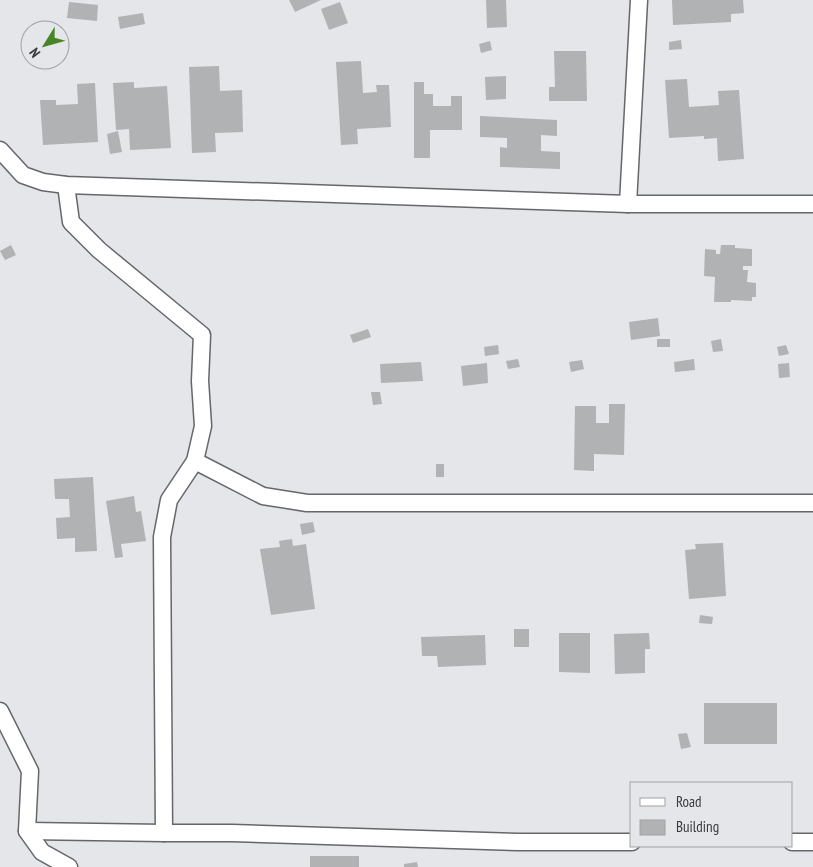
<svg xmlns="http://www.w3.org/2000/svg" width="813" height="867" viewBox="0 0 813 867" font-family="'PT Sans Narrow',sans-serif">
  <rect width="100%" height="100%" fill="#e4e6e9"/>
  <!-- building -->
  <g fill="#b0b2b4">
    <path d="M289,0H321L295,12Z"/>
    <path d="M486,0H506L507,27L487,28Z"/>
    <path d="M672,0H743L744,13L731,14V22L673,25Z"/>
    <path d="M69,2L98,5L97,21L67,18Z"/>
    <path d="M340,2L348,23L329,30L321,9Z"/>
    <path d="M143,13L145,24L120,29L118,17Z"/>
    <path d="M681,40L682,49L669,50V42Z"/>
    <path d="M490,41L492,50L481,53L479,44Z"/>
    <path d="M554,51H586L587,101H549V87H555Z"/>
    <path d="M361,61L363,93L377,92L376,85H389L391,127L357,129L358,144L341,145L336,62Z"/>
    <path d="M219,66L220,91L242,90L243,132L215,133L216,152L192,153L189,67Z"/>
    <path d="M506,76V99L486,100L485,77Z"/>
    <path d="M687,79L689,107L719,105L718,91L739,90L744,159L718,161L717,138L704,139V136L669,138L665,80Z"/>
    <path d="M134,82V88L167,86L171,148L130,150L129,129L116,130L113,83Z"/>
    <path d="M414,82H424V94H433V106H451V96H462V130H430V158H414Z"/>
    <path d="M95,83L98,142L43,145L40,100H56V105L78,104L77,84Z"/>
    <path d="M480,116L557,120V136L541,135V151L560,152V169L500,167V147L507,148V138L480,137Z"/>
    <path d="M118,131L122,152L110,154L107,134Z"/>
    <path d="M11,245L16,255L5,260L0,251Z"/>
    <path d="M721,245H735V248L752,249V266H743V270H748L747,282L756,283V297H752V301L731,300V302H714L715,277L704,276L705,249L716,250V254H720Z"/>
    <path d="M658,318L660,336L631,340L629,322Z"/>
    <path d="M368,329L371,337L353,343L350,335Z"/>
    <rect x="657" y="339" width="13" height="8"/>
    <path d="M721,339L723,351L713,352L711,341Z"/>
    <path d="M498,345L499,354L485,356L484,347Z"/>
    <path d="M786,345L789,354L779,356L777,347Z"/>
    <path d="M518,359L520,367L508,369L506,361Z"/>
    <path d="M694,359L695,370L675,372L674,362Z"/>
    <path d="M582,360L584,369L571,372L569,362Z"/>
    <path d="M421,362L423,381L381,383L380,364Z"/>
    <path d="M487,363L488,383L463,386L461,366Z"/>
    <path d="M789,363L790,377L779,378L778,364Z"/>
    <path d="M371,392H380L382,404L373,405Z"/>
    <path d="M609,404H625L624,455L594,454V471L574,470L575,406H596V423H609Z"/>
    <rect x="436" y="464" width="8" height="13"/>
    <path d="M93,477L97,551L75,552V538L57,539L56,518L70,517L69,499H55L54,479Z"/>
    <path d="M134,496L136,512L141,511L146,541L121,544L123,557L115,558L106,501Z"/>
    <path d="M313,522L315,532L302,535L300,524Z"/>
    <path d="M292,539L293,546L306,544L315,609L271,615L260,549L280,547L279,541Z"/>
    <path d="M723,543L726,596L689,599L685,550L696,549L695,544Z"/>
    <path d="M700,615L713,617L712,624L699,623Z"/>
    <rect x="514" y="629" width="15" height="18"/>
    <path d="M559,633H590V673L559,672Z"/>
    <path d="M649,633L650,649H645V673L615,674L614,634Z"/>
    <path d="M485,635L486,665L438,667L437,656H422L421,637Z"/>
    <rect x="704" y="703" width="73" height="41"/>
    <path d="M687,733L691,747L681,749L678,734Z"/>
    <rect x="310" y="856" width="49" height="11"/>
    <path d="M417,862L418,867H404V864Z"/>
  </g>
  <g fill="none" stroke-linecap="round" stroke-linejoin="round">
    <!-- minor casing -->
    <g stroke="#66676a" stroke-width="19">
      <g id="minor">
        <path d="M0,150L23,175L43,182L66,185L628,204H813"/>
        <path d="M66,185L71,222L99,250L202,335L200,381L203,426L195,461L169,500L162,537L164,833"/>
        <path d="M628,204L639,0"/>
        <path d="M195,461L263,496L307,503H813"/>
        <path d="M0,711L30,771L27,831L42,852L69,867"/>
        <path d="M27,831L164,833H232L519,842H632"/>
        <path d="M792,842H813"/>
      </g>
    </g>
    <!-- minor -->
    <use href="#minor" stroke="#fff" stroke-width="16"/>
  </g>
  <!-- legend -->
  <rect x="630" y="782" width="162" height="65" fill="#e4e6e9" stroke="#a0a1a3"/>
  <rect x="640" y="798" width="25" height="8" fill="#ffffff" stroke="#a0a1a3"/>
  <text x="676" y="807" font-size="15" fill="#393a3b">Road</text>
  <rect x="640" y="820" width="25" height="15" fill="#b0b2b4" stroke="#a0a1a3"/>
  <text x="676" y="832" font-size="15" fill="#393a3b">Building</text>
  <!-- north arrow -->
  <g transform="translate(45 45) rotate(233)"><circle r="24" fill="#e4e6e9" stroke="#a0a1a3"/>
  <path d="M0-4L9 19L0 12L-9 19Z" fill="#478627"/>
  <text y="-8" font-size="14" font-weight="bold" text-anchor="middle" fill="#393a3b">N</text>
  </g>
</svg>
